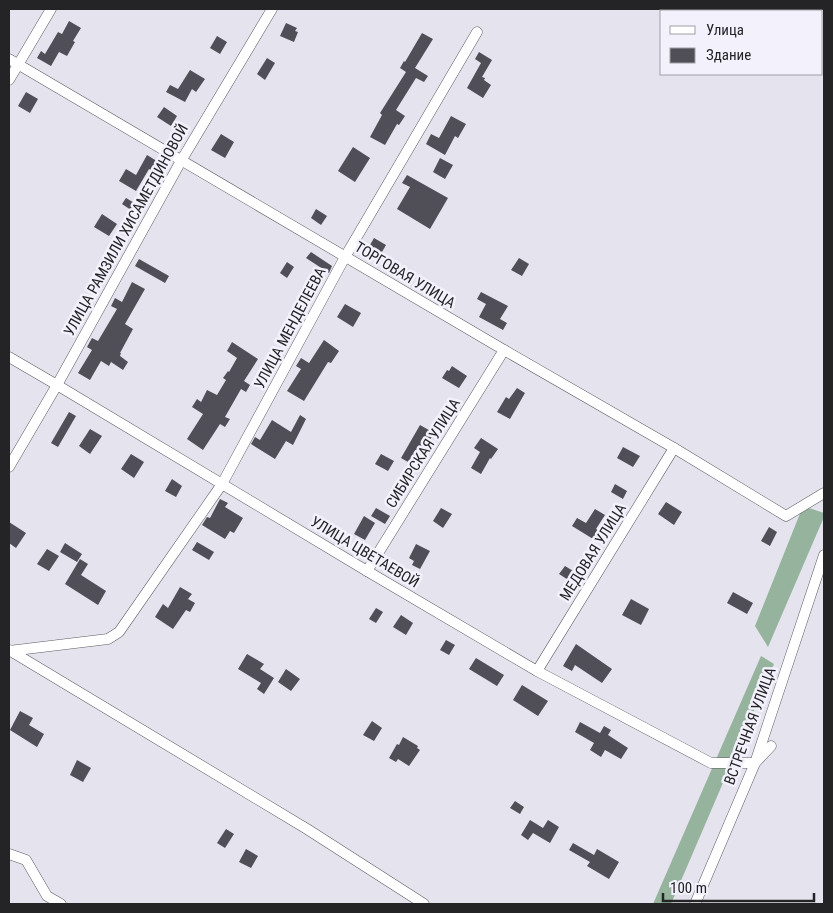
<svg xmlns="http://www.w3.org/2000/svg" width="833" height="913" viewBox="0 0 833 913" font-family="'Roboto Condensed',sans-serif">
  <rect width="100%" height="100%" fill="#e5e4ee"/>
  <!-- forest -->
  <g fill="#95b39d">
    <path d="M803,506L824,513V517L768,647L755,626Z"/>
    <path d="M761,656L774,664L671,904H653Z"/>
  </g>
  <!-- building -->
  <g fill="#504f57">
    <path d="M69,21L81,28L73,41L75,42L67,56L59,52L51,66L37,58L41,51L45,54L58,32L62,34Z"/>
    <path d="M286,23L297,28L295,31L298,32L294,42L280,36Z"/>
    <path d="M422,33L433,39L415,68L428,76L424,82L416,78L396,110L405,116L399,125L397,124L385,145L370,137L382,115L380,113L406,72L400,68L404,61L405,62Z"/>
    <path d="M217,36L227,42L220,54L210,48Z"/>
    <path d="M479,52L492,60L482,77L485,78L484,80L491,85L483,98L467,88L481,63L475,59Z"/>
    <path d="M267,58L275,63L265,80L257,74Z"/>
    <path d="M190,70L205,79L196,92L192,89L185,102L166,92L170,85L178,89Z"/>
    <path d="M26,92L38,99L30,113L18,106Z"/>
    <path d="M164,107L177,116L171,126L157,117Z"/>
    <path d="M451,116L466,124L458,138L455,136L445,155L426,144L431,134L439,138Z"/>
    <path d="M221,134L234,142L225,158L211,150Z"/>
    <path d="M353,147L370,158L355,182L338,171Z"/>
    <path d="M147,155L160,163L154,172L149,169L136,191L119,181L126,169L136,175Z"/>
    <path d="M440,158L453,165L445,179L433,172Z"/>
    <path d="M407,175L448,198L430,229L397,209L410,187L402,183Z"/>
    <path d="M126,198L136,204L131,210L122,204Z"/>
    <path d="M316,209L327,216L321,225L311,218Z"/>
    <path d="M102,214L117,224L109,236L94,227Z"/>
    <path d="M374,238L386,245L378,259L366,252Z"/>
    <path d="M311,252L332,266L329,273L306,258Z"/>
    <path d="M519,258L529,264L522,276L511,270Z"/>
    <path d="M139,259L169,276L165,283L135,266Z"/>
    <path d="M287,262L294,267L287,278L280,273Z"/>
    <path d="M132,282L145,289L125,324L133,329L120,353H121L120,356L128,362L123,370L111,362L109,366L101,361L90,380L78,373L92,350L87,347L92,338L98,341L117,309L111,306L115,298L122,302Z"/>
    <path d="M481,292L508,306L500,319L507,323L503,330L479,317L486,304L477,299Z"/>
    <path d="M345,304L361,313L353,327L337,317Z"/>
    <path d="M324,340L339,351L331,363L328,362L304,401L287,391L301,369L296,366L301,358L309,363Z"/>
    <path d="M232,342L258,359L244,381L250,385L246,392L241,389L225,417L230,419L225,427L220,424L203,450L187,439L203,414L192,407L197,399L201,402L207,390L217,395L226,380L223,378L228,371L229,372L237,358L227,351Z"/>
    <path d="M452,366L467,376L459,388L442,378L447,370L449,371Z"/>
    <path d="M517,388L525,393L510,419L497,412L506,397L509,399Z"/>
    <path d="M69,412L76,416L58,447L51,443Z"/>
    <path d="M300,415L306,419L293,445L286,441L275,459L251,444L255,437L260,440L272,420L291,432Z"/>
    <path d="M420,425L434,433L415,466L401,458Z"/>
    <path d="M90,429L102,436L90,454L79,446Z"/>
    <path d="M481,438L498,449L491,459L490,458L481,474L471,468L480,452L474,448Z"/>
    <path d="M623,447L640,456L633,467L617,458Z"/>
    <path d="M131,454L144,462L134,478L121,469Z"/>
    <path d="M381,454L394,461L388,471L375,464Z"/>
    <path d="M172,479L182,486L176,497L165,491Z"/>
    <path d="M615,484L627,491L623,499L611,492Z"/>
    <path d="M220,499L228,503L225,507L243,518L234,533L230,531L225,539L202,525L207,517L210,518Z"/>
    <path d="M666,502L682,512L674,525L658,514Z"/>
    <path d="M376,508L390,516L385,524L371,516Z"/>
    <path d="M441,508L452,514L443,528L433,521Z"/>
    <path d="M595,509L605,515L596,529L603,533L598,542L572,526L577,518L586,523Z"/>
    <path d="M364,516L375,523L365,540L354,534Z"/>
    <path d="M9,522L26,533L16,548L9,543Z"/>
    <path d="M769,527L777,532L770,546L761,541Z"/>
    <path d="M197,542L214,552L209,560L192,550Z"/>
    <path d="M65,543L82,554L77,562L60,552Z"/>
    <path d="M416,544L430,551L420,569L412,565L414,561L409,558Z"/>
    <path d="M47,549L59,556L49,571L37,564Z"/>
    <path d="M80,559L88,564L81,575L106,591L98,605L65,584Z"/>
    <path d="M565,566L578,574L573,583L559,574Z"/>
    <path d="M180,587L192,594L188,599L195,603L190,612L186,610L173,629L155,617L163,604L168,608Z"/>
    <path d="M733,592L753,603L747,614L727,603Z"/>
    <path d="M631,599L649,609L641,625L622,615Z"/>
    <path d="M376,608L383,612L376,623L369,619Z"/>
    <path d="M401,615L413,623L406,635L393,627Z"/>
    <path d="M446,640L455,645L449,655L440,650Z"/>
    <path d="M576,644L612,669L602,683L575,665L572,671L563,666Z"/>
    <path d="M247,654L264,664L260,669L274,678L264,694L257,689L261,683L238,669Z"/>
    <path d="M476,658L504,675L497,686L469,669Z"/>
    <path d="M286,669L300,679L291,691L278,682Z"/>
    <path d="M522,685L548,701L538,716L513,700Z"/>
    <path d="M20,711L33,718L29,725L44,734L37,747L10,730Z"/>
    <path d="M372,721L382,728L374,741L363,735Z"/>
    <path d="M580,722L600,733L604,726L611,730L608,735L628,748L621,759L605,750L601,757L590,750L594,743L575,732Z"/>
    <path d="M403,737L418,746L417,748L420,750L409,766L398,759L396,762L389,758L397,744L399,745Z"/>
    <path d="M77,760L91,768L83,782L70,775Z"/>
    <path d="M515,801L524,807L520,814L510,808Z"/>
    <path d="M530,820L543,828L548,820L559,827L550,843L533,833L528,840L521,835Z"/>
    <path d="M226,829L234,834L225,848L217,843Z"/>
    <path d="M573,843L594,855L597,849L619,862L609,879L587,866L590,862L569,850Z"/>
    <path d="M246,849L258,856L251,868L239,862Z"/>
  </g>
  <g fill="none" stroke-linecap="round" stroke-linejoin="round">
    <!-- minor casing -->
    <g stroke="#5d5c64" stroke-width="11">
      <g id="minor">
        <path d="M9,59L504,350L674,448L786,516L824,493"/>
        <path d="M9,80L51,9"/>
        <path d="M9,357L57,385L367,571L537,671L711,763H755L771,746"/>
        <path d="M9,467L57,385L181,161L272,9"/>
        <path d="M367,571L504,350"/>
        <path d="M9,650L307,829L424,904"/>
        <path d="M9,651L108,639L119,632L222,484L345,257L477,32"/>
        <path d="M537,671L674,448"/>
        <path d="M9,854L26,860L47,896L61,904"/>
        <path d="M695,904L755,763L824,555"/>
      </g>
    </g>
    <!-- minor -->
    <use href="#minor" stroke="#fff" stroke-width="10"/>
  </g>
  <g text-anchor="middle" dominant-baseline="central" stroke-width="5" stroke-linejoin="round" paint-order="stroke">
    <!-- street labels -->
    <g font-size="15" fill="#242427" stroke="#f3f1fb">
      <text transform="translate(126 230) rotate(-61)">УЛИЦА РАМЗИЛИ ХИСАМЕТДИНОВОЙ</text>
      <text transform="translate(405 275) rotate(31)">ТОРГОВАЯ УЛИЦА</text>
      <text transform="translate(290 328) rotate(-62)">УЛИЦА МЕНДЕЛЕЕВА</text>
      <text transform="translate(423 453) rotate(-58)">СИБИРСКАЯ УЛИЦА</text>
      <text transform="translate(365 552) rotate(31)">УЛИЦА ЦВЕТАЕВОЙ</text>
      <text transform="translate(593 552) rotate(-58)">МЕДОВАЯ УЛИЦА</text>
      <text transform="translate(750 726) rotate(-70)">ВСТРЕЧНАЯ УЛИЦА</text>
    </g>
  </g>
  <!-- border -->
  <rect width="833" height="913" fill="none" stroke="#242427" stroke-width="20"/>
  <!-- legend -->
  <rect x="660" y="10" width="162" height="65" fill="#f3f1fb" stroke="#a09fa6"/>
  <rect x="670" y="26" width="25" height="8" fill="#ffffff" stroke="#a09fa6"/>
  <text x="706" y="35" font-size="15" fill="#242427">Улица</text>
  <rect x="670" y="48" width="25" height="15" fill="#504f57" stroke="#a09fa6"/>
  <text x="706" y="60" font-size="15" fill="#242427">Здание</text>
  <!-- scale -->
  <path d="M663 893v8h151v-8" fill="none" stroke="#242427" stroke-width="2.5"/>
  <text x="670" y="893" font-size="15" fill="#242427" stroke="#f3f1fb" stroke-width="4" paint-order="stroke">100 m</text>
</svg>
